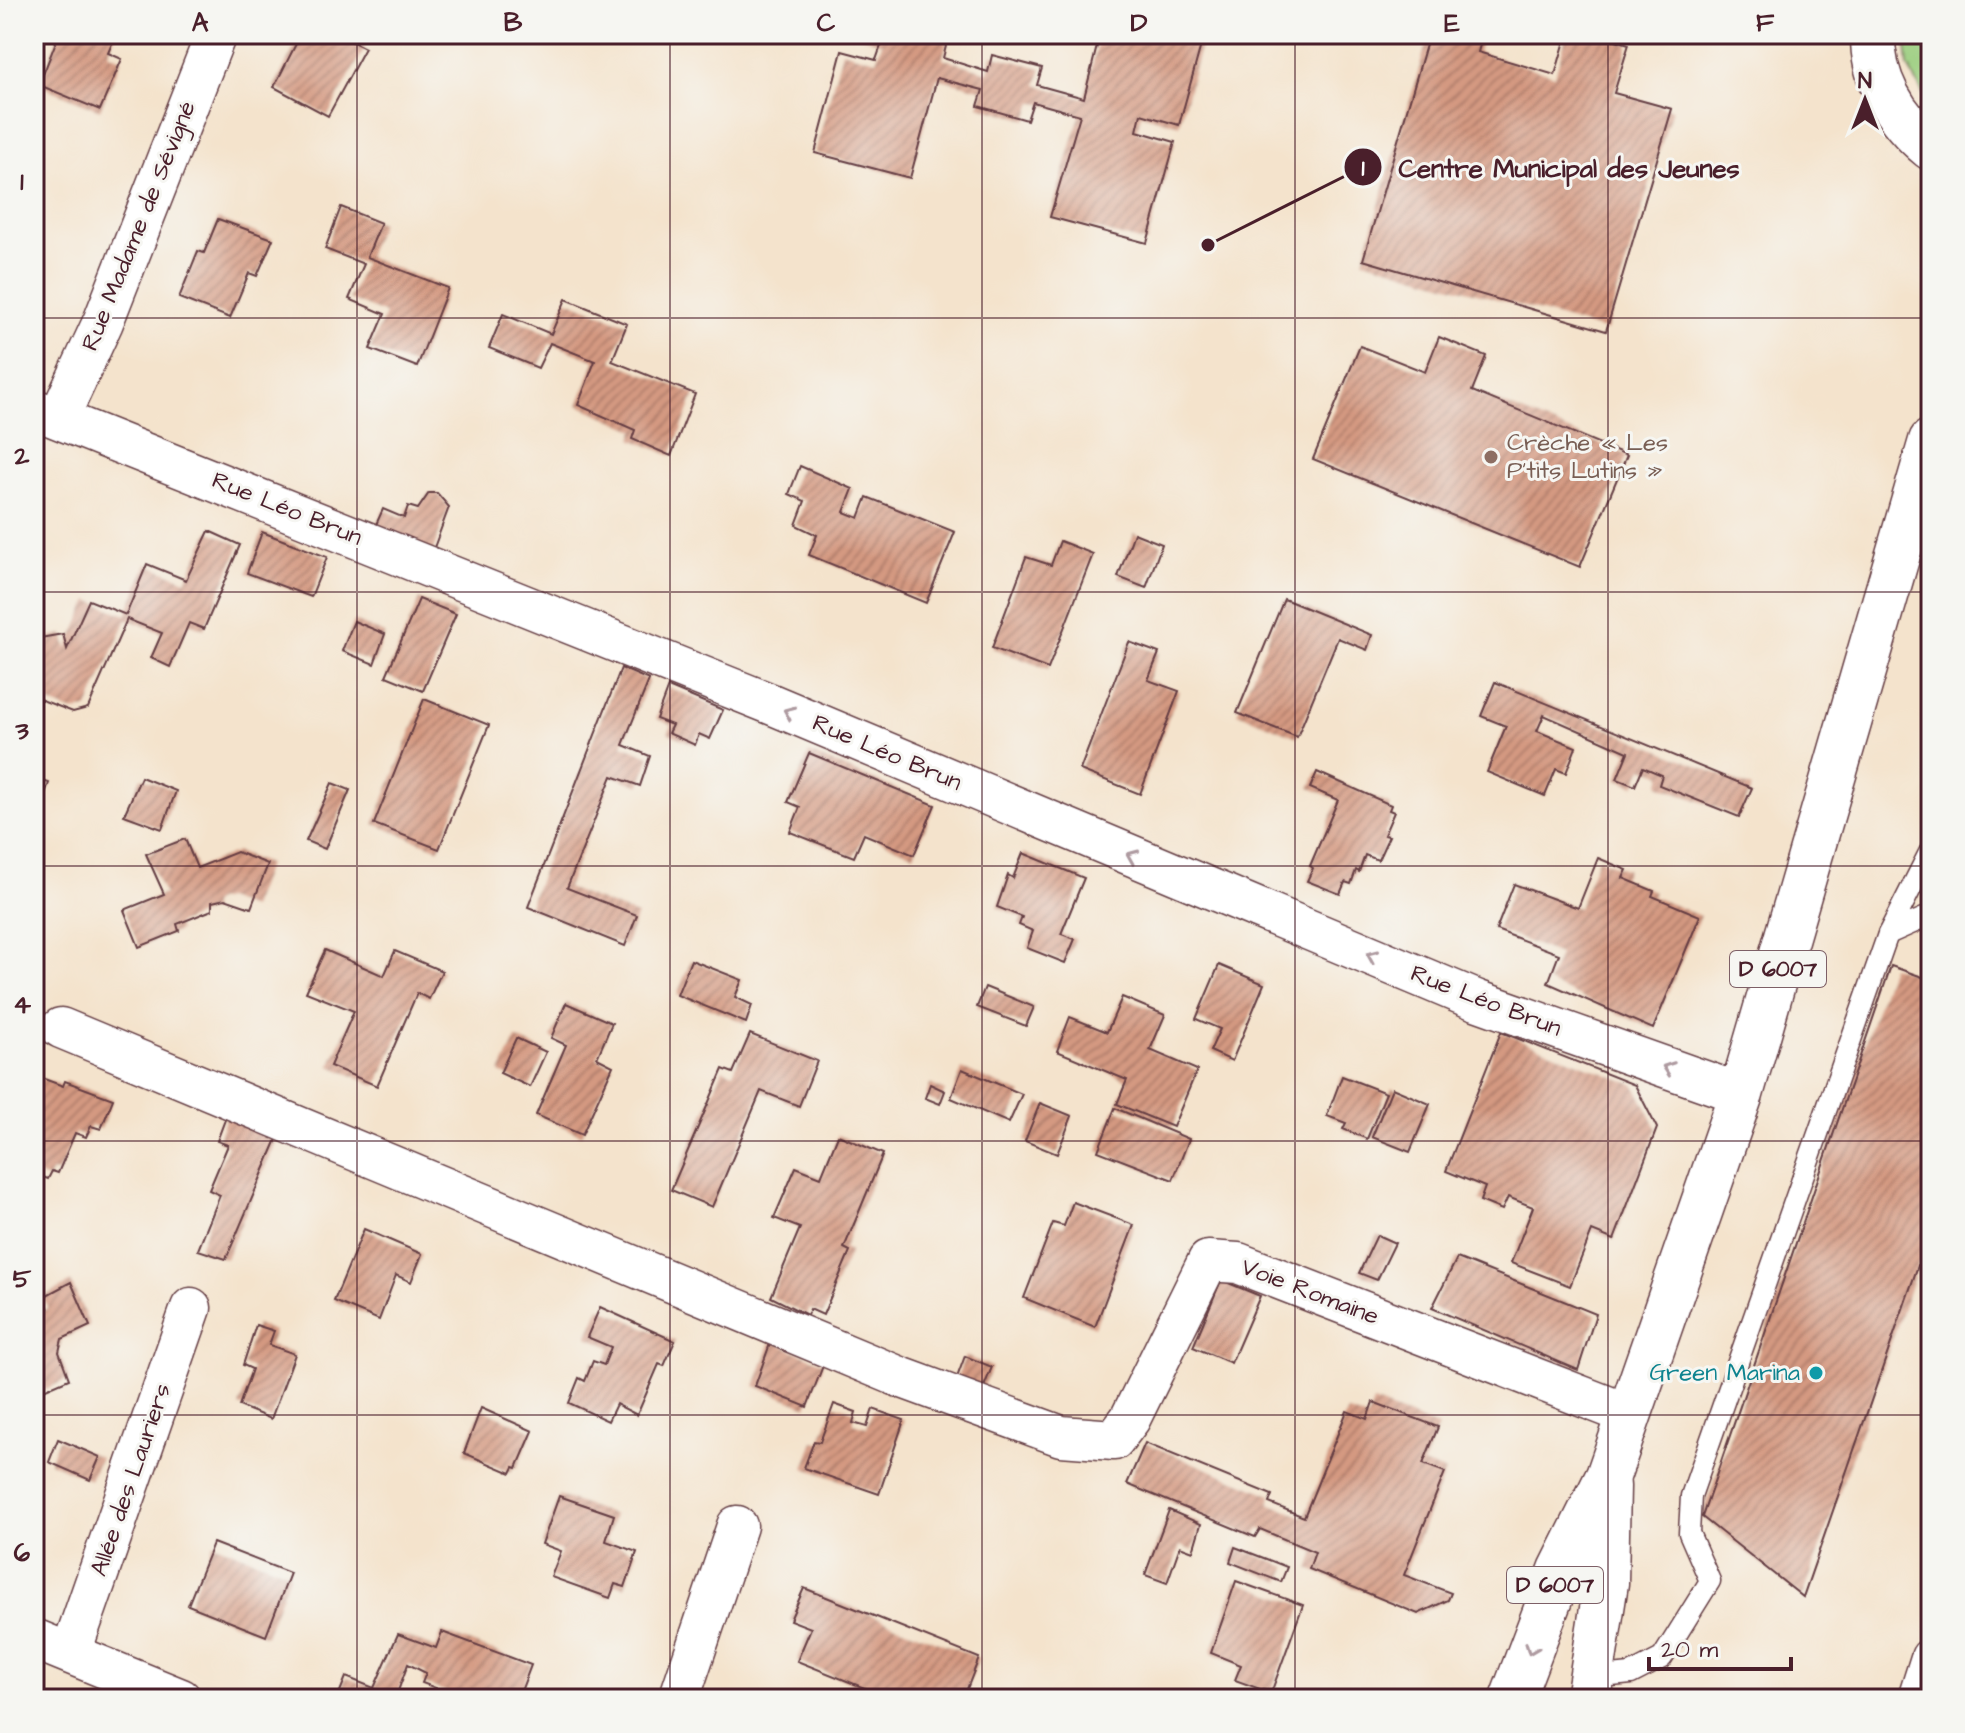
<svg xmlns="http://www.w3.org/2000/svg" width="1965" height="1733" viewBox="0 0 1965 1733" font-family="'Architects Daughter',sans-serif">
  <defs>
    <pattern id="grass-tufts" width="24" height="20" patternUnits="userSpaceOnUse" patternTransform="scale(2)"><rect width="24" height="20" fill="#9bce7f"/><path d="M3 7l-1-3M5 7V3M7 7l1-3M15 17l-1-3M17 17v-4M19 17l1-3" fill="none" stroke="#87b06e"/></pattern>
    <pattern id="building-hatch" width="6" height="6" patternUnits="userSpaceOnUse" patternTransform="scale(2)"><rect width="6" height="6" fill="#d49981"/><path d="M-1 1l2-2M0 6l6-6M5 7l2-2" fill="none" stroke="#ae7c6a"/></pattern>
  </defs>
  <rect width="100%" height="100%" fill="#f6f6f2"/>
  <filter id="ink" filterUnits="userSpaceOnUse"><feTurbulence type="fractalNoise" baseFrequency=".0125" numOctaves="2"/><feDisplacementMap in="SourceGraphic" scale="16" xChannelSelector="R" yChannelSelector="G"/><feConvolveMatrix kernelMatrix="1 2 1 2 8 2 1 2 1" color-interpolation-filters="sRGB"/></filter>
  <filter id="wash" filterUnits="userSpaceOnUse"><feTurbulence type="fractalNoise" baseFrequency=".006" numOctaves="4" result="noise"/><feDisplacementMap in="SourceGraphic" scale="32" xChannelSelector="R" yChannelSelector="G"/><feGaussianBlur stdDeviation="1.8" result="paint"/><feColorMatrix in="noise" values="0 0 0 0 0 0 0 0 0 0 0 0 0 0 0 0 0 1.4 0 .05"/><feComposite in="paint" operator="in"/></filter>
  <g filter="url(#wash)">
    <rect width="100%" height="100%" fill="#f4e3cc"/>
    <!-- grass -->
    <path fill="url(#grass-tufts)" stroke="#727655" stroke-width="2" d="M1905,34H1931V107L1908,67Z"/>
    <g id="blocks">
      <!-- building -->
      <g fill="url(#building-hatch)">
        <path d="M59,34H116L108,53L122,59L100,110L39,85Z"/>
        <path d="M301,34H337L365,48L328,116L274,87Z"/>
        <path d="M853,34H949L943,58L988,72L992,55L1042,68L1037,85L1084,98L1100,34H1204L1179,125L1141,114L1137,131L1175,142L1147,243L1050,217L1080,115L1033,102L1027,120L978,106L983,90L937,78L910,178L815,153L842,51L876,60L882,43Z"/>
        <path d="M1439,34H1483L1478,52L1555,75L1567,34H1595L1629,44L1614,93L1672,109L1606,331L1363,260L1428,38L1438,40Z"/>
        <path d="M341,207L381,223L367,257L448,288L417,367L370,349L385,314L349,299L364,264L325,249Z"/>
        <path d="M218,219L273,239L257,276L249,273L230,318L179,298L198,251L204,253Z"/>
        <path d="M566,299L627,324L612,361L695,394L671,456L632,439L635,430L578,405L595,361L550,343L538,368L489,348L503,314L551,334Z"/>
        <path d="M1439,337L1486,356L1472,391L1627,455L1580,567L1313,459L1360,346L1425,372Z"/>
        <path d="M800,466L853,489L844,512L859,518L867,497L955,532L926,603L809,555L817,535L796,525L805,501L789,494Z"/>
        <path d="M429,493H437L449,507L432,553L374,529L383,509L404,518L408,506L418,509Z"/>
        <path d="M209,531L240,545L204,629L189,623L170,667L151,658L162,633L127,619L88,708L73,712L34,697V653L41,655L40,638L63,634L67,649L89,600L126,615L147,564L186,580Z"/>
        <path d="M262,532L327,557L311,597L247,573Z"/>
        <path d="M1134,533L1162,544L1146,588L1118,577Z"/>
        <path d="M1060,541L1093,554L1048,669L992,648L1026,557L1051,565Z"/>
        <path d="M419,599L456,614L423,691L386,676Z"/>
        <path d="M1284,599L1372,635L1367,650L1338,638L1297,737L1237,713Z"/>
        <path d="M354,621L385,634L374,664L342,651Z"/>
        <path d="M1129,642L1159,653L1148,680L1179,691L1140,794L1080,770Z"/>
        <path d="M621,668L649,680L623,745L650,756L640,786L612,776L567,888L637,915L625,946L528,907Z"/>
        <path d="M1495,682L1752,788L1739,817L1659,785L1662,775L1643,767L1635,786L1617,779L1628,752L1544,715L1537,731L1576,747L1566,773L1556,769L1545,796L1487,772L1506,726L1481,716Z"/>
        <path d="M668,687L723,710L710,739L699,734L695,745L668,733L672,725L656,719Z"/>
        <path d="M424,699L489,725L439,849L374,824Z"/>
        <path d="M809,753L935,805L914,855L864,834L854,857L790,832L800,807L788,802Z"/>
        <path d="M1317,772L1391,805L1389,810L1394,812L1384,835L1389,836L1378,860L1365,855L1359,872L1356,870L1351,884L1345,882L1340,894L1307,881L1313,868L1310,866L1338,800L1310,788Z"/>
        <path d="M141,777L176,791L162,829L124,815Z"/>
        <path d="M34,778L49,783L34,822Z"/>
        <path d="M332,783L350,790L325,849L306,841Z"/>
        <path d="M185,839L197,868L237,852L268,864L251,908L225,899L212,902V910L177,924L179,931L139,947L124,910L164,894L146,854Z"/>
        <path d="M1023,853L1084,878L1061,934L1075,939L1065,963L1027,948L1033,931L1019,925L1022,917L997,907L1008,875L1013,878Z"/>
        <path d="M1598,858L1627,870L1623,878L1654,891L1652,896L1700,916L1653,1029L1548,983L1559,954L1496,930L1514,884L1578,908Z"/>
        <path d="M325,950L384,976L395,951L442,971L429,999L417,993L377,1086L330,1066L354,1011L306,992Z"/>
        <path d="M691,960L742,980L735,997L752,1005L746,1023L677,995Z"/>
        <path d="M1219,965L1264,984L1232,1061L1210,1051L1220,1029L1196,1019Z"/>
        <path d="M1891,966L1931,980V1228L1803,1597L1702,1517Z"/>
        <path d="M985,987L1034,1007L1026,1026L977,1007Z"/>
        <path d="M1122,997L1165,1015L1150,1050L1197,1070L1173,1127L1117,1104L1127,1080L1057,1051L1070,1017L1107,1032Z"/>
        <path d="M566,1003L612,1023L597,1058L613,1066L582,1135L536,1115L566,1045L551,1038Z"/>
        <path d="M1501,1032L1635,1085L1657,1128L1614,1240L1592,1231L1570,1286L1511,1263L1533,1207L1508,1197L1502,1210L1480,1201L1485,1187L1446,1171Z"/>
        <path d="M750,1034L817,1061L799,1106L761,1091L712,1207L671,1190L723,1069L733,1073Z"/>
        <path d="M516,1038L546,1052L530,1087L500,1073Z"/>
        <path d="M962,1069L1022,1094L1009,1123L951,1098Z"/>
        <path d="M36,1076L63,1086L65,1081L113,1099L101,1129L91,1126L86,1137L75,1133L58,1173L52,1171L48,1179L34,1174Z"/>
        <path d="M1342,1076L1386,1093L1367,1139L1343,1129L1346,1123L1327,1116Z"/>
        <path d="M930,1084L945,1091L940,1104L925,1098Z"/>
        <path d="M1392,1088L1430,1104L1410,1152L1372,1137Z"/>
        <path d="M1040,1103L1072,1116L1057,1154L1025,1141Z"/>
        <path d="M1115,1108L1189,1139L1173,1180L1098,1151Z"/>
        <path d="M226,1117L278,1137L226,1259L198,1250L220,1195L209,1190L228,1145L217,1141Z"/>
        <path d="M838,1135L883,1154L844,1248L850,1251L823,1315L810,1309L807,1315L771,1297L800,1228L774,1218L796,1167L821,1177Z"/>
        <path d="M1073,1202L1134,1225L1095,1327L1024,1298L1053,1223L1064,1226Z"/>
        <path d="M364,1229L422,1254L411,1282L396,1275L379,1320L334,1301Z"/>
        <path d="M1377,1235L1395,1243L1377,1280L1359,1273Z"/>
        <path d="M1457,1258L1596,1314L1578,1370L1432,1308Z"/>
        <path d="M1221,1280L1260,1296L1231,1363L1193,1347Z"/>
        <path d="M71,1282L90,1326L62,1339L59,1352L69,1379L39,1392L34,1381V1299L40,1312L48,1308L43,1297Z"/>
        <path d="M600,1307L675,1341L664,1366L659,1364L637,1415L616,1404L608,1421L569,1403L579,1378L585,1381L593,1361L604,1365L611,1347L587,1337Z"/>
        <path d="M256,1325L274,1331L269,1345L295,1354L271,1419L239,1406L252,1369L243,1365Z"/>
        <path d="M771,1341L824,1363L807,1407L755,1386Z"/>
        <path d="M965,1356L992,1367L981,1394L955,1383Z"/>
        <path d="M1373,1402L1438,1427L1423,1464L1445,1472L1404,1575L1451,1593L1448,1600L1418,1614L1309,1569L1315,1552L1260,1529L1255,1537L1127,1484L1145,1443L1272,1495L1269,1503L1304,1517L1347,1411L1367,1419Z"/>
        <path d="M834,1404L856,1412L853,1423L867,1427L873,1409L904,1420L879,1494L804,1468L814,1441L820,1442Z"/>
        <path d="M481,1408L533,1431L517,1468L514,1467L511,1473L464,1453Z"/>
        <path d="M58,1439L100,1457L90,1480L49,1462Z"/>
        <path d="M559,1496L614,1515L606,1541L637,1552L625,1587L615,1584L610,1598L551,1577L561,1551L542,1544Z"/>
        <path d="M1169,1510L1201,1524L1193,1551L1180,1546L1167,1583L1145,1575Z"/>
        <path d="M213,1543L290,1573L266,1636L188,1605Z"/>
        <path d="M1235,1547L1287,1567L1281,1582L1230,1562Z"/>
        <path d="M1236,1581L1303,1605L1271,1693L1235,1680L1241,1665L1211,1653Z"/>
        <path d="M804,1588L979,1658L963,1699H892L797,1661L811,1628L790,1620Z"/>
        <path d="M442,1632L531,1665L518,1699H465L422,1683L426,1673L408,1664L395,1699H337L346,1677L374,1688L398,1634L436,1648Z"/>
      </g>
    </g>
  </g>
  <g filter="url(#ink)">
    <use href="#blocks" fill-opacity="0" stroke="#643c43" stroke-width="2"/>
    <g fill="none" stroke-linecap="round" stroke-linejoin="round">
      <!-- lane casing -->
      <g stroke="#643c43" stroke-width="23">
        <g id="lane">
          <path d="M1888,934L1931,915"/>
          <path d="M1592,1678L1631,1674L1662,1658L1710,1581L1689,1533L1691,1496L1888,934L1931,849"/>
        </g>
      </g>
      <!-- street casing -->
      <g stroke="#643c43" stroke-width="43">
        <g id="street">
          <path d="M34,409L771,704L1476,1000L1741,1094"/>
          <path d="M59,417L103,322L216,34"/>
          <path d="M61,1028L900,1377L1061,1436L1114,1440L1130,1419L1208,1261L1238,1263L1630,1415"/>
          <path d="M34,1639L181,1699"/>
          <path d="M71,1652L191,1308"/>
          <path d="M679,1699L737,1526"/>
          <path d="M1918,1699L1931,1658"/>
        </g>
      </g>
      <!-- primary casing -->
      <g stroke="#643c43" stroke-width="47">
        <g id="primary">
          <path d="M1873,34C1872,81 1896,119 1931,148"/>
          <path d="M1512,1699L1561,1570L1608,1476L1741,1094L1931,441"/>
          <path d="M1588,1699L1606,1583L1608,1486"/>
        </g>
      </g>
      <!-- lane -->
      <use href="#lane" stroke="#fff" stroke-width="20"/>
      <!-- street -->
      <use href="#street" stroke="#fff" stroke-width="40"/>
      <!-- primary -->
      <use href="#primary" stroke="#fff" stroke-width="44"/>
    </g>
    <!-- one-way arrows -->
    <defs><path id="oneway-chevron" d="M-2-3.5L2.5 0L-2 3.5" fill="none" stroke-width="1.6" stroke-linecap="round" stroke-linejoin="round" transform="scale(2)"/></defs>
    <g stroke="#ae9aa0">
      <use href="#oneway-chevron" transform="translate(789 712) rotate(-157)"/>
      <use href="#oneway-chevron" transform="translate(1132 856) rotate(-157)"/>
      <use href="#oneway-chevron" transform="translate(1372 956) rotate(-157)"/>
      <use href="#oneway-chevron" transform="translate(1668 1068) rotate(-160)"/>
      <use href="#oneway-chevron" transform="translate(1531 1649) rotate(111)"/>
    </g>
  </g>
  <!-- grid -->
  <path fill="none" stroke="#4a1f2b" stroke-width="2" stroke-opacity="0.55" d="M357,34V1699M670,34V1699M982,34V1699M1295,34V1699M1608,34V1699M34,318H1931M34,592H1931M34,866H1931M34,1141H1931M34,1415H1931"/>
  <!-- markers -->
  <circle fill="#8d6e63" stroke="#f6f6f2" stroke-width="3" cx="1491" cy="457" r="8"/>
  <circle fill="#0f9aa8" stroke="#f6f6f2" stroke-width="3" cx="1816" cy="1373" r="8"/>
  <g text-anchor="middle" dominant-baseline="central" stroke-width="6" stroke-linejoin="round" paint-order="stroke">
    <!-- shield labels -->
    <g fill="#f6f6f2" stroke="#7e6067" stroke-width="2">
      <rect x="1730" y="951" width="96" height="36" rx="6"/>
      <rect x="1507" y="1567" width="96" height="36" rx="6"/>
    </g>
    <g font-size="22" font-weight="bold" fill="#4a1f2b">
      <text x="1778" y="969">D 6007</text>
      <text x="1555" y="1585">D 6007</text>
    </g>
    <!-- street labels -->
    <g font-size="24" fill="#4a1f2b" stroke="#f6f6f2">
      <text transform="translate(139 226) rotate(-68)">Rue Madame de Sévigné</text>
      <text transform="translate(287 509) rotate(22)">Rue Léo Brun</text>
      <text transform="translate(887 753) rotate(23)">Rue Léo Brun</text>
      <text transform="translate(1486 1001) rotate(21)">Rue Léo Brun</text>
      <text transform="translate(1310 1292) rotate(21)">Voie Romaine</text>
      <text transform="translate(131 1480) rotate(-71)">Allée des Lauriers</text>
    </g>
    <!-- education labels -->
    <g font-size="24" fill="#785e54" stroke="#f6f6f2" text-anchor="start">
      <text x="1507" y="443">Crèche « Les<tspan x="1507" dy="28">P'tits Lutins »</tspan></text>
    </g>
    <!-- culture labels -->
    <g font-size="24" fill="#0d838f" stroke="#f6f6f2" text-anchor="end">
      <text x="1800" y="1373">Green Marina</text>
    </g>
  </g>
  <!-- callouts -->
  <path fill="none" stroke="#4a1f2b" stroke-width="3" d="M1208 245L1363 167"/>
  <g fill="#4a1f2b" stroke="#f6f6f2" stroke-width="3">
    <circle cx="1208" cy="245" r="8"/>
    <circle cx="1363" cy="167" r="20"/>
  </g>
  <g font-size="24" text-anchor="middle" font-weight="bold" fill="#fff">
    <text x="1363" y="176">1</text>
  </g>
  <g font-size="26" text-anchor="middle" font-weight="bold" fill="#4a1f2b" stroke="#f6f6f2" stroke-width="6" stroke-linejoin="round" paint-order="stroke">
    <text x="1569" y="177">Centre Municipal des Jeunes</text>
  </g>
  <!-- margin -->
  <rect width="1965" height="1733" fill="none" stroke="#f6f6f2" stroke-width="88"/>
  <!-- north arrow -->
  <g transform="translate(1865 100)" stroke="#f6f6f2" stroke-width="6" paint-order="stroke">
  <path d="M0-6L14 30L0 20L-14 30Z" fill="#4a1f2b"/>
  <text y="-12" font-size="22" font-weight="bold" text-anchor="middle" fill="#4a1f2b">N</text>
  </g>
  <!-- scale -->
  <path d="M1649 1657v12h142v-12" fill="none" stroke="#4a1f2b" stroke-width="4"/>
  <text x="1661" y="1657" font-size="24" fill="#4a1f2b" stroke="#f6f6f2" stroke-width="6" paint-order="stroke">20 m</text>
  <rect x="44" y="44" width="1877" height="1645" fill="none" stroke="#4a1f2b" stroke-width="3"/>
  <g font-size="26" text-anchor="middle" font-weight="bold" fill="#4a1f2b">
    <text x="200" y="31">A</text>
    <text x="513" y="31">B</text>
    <text x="826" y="31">C</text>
    <text x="1139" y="31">D</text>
    <text x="1452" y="31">E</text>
    <text x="1765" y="31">F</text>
    <text x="22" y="190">1</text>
    <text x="22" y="464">2</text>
    <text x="22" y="739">3</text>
    <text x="22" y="1013">4</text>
    <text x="22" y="1287">5</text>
    <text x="22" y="1561">6</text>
  </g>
</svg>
